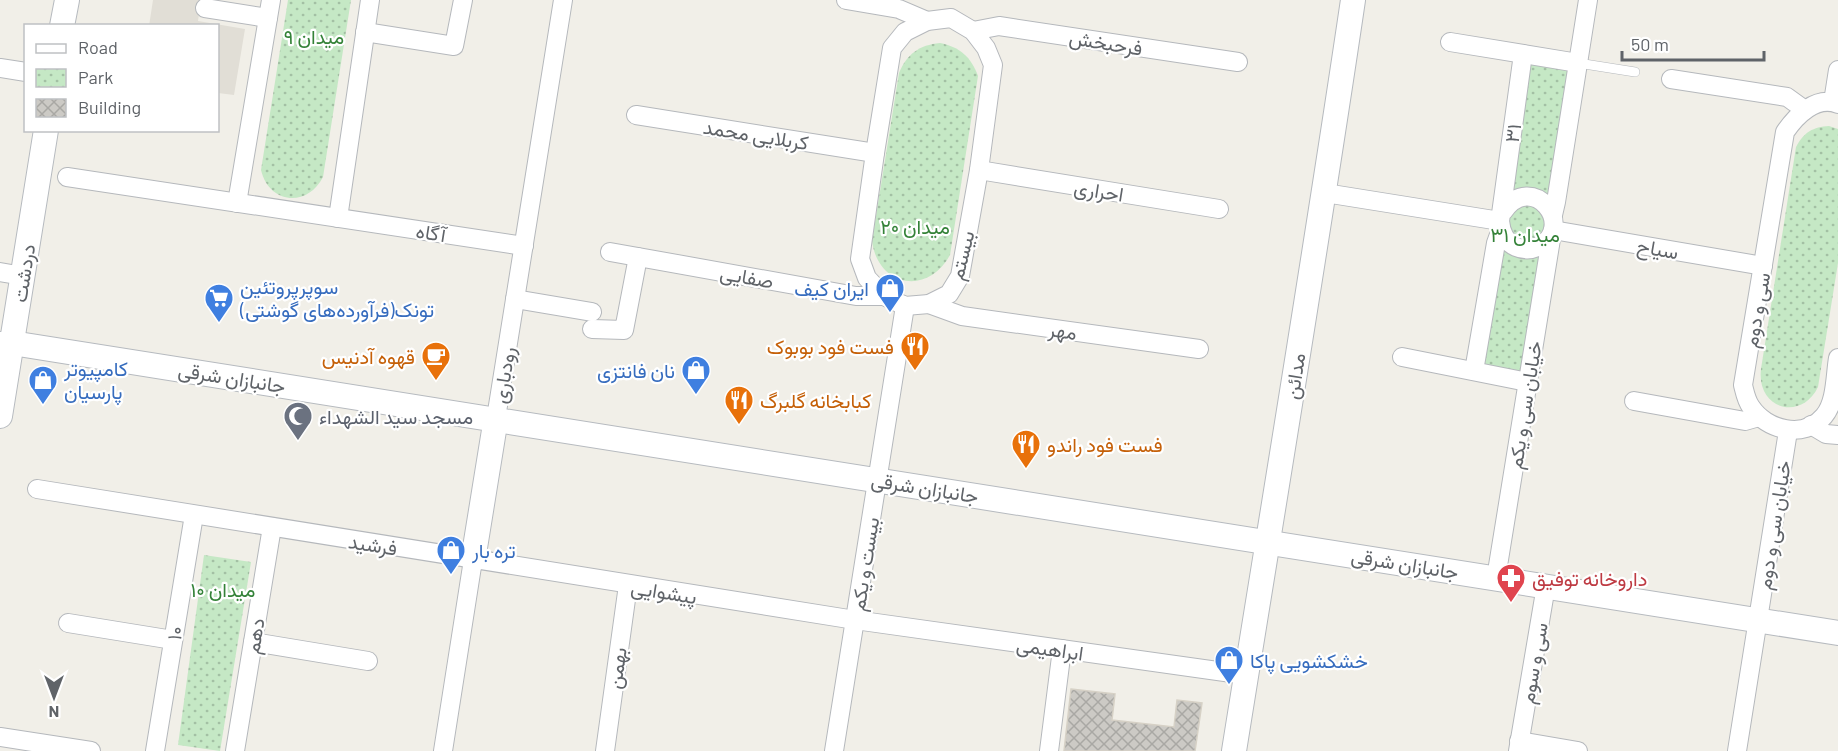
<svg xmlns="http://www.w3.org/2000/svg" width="1838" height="751" viewBox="0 0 1838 751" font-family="Barlow,Vazirmatn,sans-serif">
  <defs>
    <pattern id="park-dots" width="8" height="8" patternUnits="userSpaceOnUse" patternTransform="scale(1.5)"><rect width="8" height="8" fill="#c5e8c5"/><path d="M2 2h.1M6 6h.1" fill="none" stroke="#a3c0a4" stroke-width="1.8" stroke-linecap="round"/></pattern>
    <pattern id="building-cross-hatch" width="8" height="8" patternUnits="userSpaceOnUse" patternTransform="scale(1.5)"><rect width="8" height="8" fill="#cccac5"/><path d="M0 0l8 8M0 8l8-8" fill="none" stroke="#a9a8a4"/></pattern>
  </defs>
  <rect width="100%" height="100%" fill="#f1efe8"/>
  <!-- education -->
  <path fill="#e1ded6" d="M153,0H201L198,21L245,29L234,95L218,93V26H149Z"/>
  <!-- park -->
  <g fill="url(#park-dots)">
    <path d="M288,0H351L323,177C307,208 269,204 261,170Z"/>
    <path d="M940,43C960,47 971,57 978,76L950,255C928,296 878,287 872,241L899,73C907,54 919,45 940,43Z"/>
    <path d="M1529,61L1572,68L1523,375L1480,368Z"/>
    <path d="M1829,126L1838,129V263L1818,387C1801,422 1756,409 1761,369L1796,147C1804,132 1813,127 1829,126Z"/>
    <path d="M204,555L251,562L220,751L178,745Z"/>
  </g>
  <!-- building -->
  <path fill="url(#building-cross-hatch)" stroke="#d6d1c6" stroke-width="1.5" d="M1071,689L1115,694L1112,720L1174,727L1177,700L1202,703L1195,751H1064Z"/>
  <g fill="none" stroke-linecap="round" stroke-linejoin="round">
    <!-- lane casing -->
    <g stroke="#b5b8bc" stroke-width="10">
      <path id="lane" d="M1578,63L1635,72"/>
    </g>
    <!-- street casing -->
    <g stroke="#b5b8bc" stroke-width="20">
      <g id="street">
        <path d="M846,0L899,9L927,21"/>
        <path d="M205,8L268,18"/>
        <path d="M951,18L973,31L986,48L993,65L979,170L960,276L949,294L929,304L905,306L884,296L867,278L860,259L875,153L892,48L905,32L927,21Z"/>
        <path d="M973,31L999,26L1238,62"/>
        <path d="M365,32L454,46L463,0"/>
        <path d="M1450,42L1578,63"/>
        <path d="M0,68L26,72"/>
        <path d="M1671,79L1787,97L1805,110"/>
        <path d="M1833,102L1838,70"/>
        <path d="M1838,104C1816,95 1796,116 1785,132L1743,385C1745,393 1746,400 1751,407C1766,430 1804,440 1824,416C1836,402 1835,376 1838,358"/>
        <path d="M636,115L875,153"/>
        <path d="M979,170L1219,209"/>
        <path d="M67,177L524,246"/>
        <path d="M1325,193L1500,221"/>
        <path d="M237,203L271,0"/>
        <path d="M1503,212C1532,169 1578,227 1538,247C1531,250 1523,250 1516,247C1505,242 1501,232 1500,221L1523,54"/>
        <path d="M1553,215L1556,202L1588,0"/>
        <path d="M338,218L370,0"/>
        <path d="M1553,230L1763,266"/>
        <path d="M610,252L856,296H884"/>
        <path d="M0,272L23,276"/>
        <path d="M515,299L592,312"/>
        <path d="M929,304L962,316L1199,349"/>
        <path d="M592,329L624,330L638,257"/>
        <path d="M1402,357L1527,382"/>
        <path d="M1474,371L1496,243L1501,229"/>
        <path d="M1634,401L1745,421L1759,417"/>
        <path d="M496,418L563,0"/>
        <path d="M1811,425L1826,434L1838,435"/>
        <path d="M37,489L855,620L1246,675"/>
        <path d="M1496,578L1552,233"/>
        <path d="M68,623L173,640"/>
        <path d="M253,642L368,661"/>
        <path d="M0,737L91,751"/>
        <path d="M1519,741L1578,751"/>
        <path d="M155,751L194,515"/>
        <path d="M235,751L272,527"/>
        <path d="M443,751L473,560"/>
        <path d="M605,751L628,585"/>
        <path d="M834,751L905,306"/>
        <path d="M1049,751L1062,649"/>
        <path d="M1518,751L1546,586"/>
        <path d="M1737,751L1788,431"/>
      </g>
    </g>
    <!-- secondary casing -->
    <g stroke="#b6babf" stroke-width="26">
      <g id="secondary">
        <path d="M62,26L67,0"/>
        <path d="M0,344L12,343L1838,633"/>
        <path d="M0,416L46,130"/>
        <path d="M473,560L496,418"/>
        <path d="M1234,751C1274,501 1316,251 1353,0"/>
      </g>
    </g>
    <!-- lane -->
    <use href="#lane" stroke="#fff" stroke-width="9"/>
    <!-- street -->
    <use href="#street" stroke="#fff" stroke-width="18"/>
    <!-- secondary -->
    <use href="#secondary" stroke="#fff" stroke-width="24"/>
  </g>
  <!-- icons -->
  <defs>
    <g id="shop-pin" transform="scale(1.5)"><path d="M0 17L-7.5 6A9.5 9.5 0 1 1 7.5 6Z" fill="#3f7fe0" stroke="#fff"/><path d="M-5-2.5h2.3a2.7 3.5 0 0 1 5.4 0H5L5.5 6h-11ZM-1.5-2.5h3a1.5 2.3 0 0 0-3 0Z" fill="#fff"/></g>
    <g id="supermarket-pin" transform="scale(1.5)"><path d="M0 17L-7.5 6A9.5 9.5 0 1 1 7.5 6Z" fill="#3f7fe0" stroke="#fff"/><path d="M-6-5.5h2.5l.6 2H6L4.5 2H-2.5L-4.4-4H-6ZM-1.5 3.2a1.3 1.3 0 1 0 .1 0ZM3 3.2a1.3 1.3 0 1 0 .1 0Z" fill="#fff"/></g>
    <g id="restaurant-pin" transform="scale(1.5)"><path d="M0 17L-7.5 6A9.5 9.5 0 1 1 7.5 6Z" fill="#e8710a" stroke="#fff"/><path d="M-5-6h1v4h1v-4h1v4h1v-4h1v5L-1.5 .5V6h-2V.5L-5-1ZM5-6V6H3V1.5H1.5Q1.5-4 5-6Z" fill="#fff"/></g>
    <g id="cafe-pin" transform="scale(1.5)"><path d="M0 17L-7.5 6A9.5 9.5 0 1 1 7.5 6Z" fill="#e8710a" stroke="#fff"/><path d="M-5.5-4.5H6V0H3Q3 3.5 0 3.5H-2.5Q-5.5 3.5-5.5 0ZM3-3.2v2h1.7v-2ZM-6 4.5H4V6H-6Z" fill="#fff"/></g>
    <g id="mosque-pin" transform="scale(1.5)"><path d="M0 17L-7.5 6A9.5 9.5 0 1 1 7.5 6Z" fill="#6b7280" stroke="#fff"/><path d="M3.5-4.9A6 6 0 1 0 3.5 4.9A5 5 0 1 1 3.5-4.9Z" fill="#fff"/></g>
    <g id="pharmacy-pin" transform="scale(1.5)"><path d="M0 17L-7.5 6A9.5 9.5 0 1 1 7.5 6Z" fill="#e0444e" stroke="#fff"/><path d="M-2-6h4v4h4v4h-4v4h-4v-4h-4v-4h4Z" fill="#fff"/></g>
  </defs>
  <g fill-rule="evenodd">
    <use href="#shop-pin" x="890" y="288"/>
    <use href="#supermarket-pin" x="219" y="298"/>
    <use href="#restaurant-pin" x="915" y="346"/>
    <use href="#cafe-pin" x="436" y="356"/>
    <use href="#shop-pin" x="696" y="370"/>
    <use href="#shop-pin" x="43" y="380"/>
    <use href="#restaurant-pin" x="739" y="400"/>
    <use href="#mosque-pin" x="298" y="416"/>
    <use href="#restaurant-pin" x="1026" y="444"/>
    <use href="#shop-pin" x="451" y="550"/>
    <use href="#pharmacy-pin" x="1511" y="578"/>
    <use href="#shop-pin" x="1229" y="660"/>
  </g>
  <g text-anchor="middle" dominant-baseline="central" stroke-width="4.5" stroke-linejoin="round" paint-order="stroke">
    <!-- park labels -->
    <g font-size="20" fill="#348238" stroke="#fff">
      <text x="314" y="36">میدان ۹</text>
      <text x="915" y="226">میدان ۲۰</text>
      <text x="1525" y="234">میدان ۳۱</text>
      <text x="223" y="589">میدان ۱۰</text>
    </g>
    <!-- street labels -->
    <g font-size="20" fill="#5f6368" stroke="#fff">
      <text transform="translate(1106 42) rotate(9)">فرحبخش</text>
      <text transform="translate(1512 133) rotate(-82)">۳۱</text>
      <text transform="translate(756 134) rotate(9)">کربلایی محمد</text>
      <text transform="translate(1099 190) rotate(9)">احراری</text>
      <text transform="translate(431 232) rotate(9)">آگاه</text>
      <text transform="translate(1658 248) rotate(10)">سیاح</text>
      <text transform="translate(961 255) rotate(-76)">بیستم</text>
      <text transform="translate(23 273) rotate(-81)">دردشت</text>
      <text transform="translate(747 276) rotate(10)">صفایی</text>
      <text transform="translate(1756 310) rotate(-80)">سی و دوم</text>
      <text transform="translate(1063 330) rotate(8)">مهر</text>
      <text transform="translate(503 375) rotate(-81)">رودباری</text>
      <text transform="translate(1294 376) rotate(-81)">مدائن</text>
      <text transform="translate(232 377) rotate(9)">جانبازان شرقی</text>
      <text transform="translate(1524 405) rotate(-81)">خیابان سی و یکم</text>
      <text transform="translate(925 487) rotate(9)">جانبازان شرقی</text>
      <text transform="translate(1773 525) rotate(-81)">خیابان سی و دوم</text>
      <text transform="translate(373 544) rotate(9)">فرشید</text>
      <text transform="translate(1405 563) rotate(9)">جانبازان شرقی</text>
      <text transform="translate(864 564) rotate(-81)">بیست و یکم</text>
      <text transform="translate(664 591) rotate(9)">پیشوایی</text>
      <text transform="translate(174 633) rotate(-81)">۱۰</text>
      <text transform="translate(254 636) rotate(-81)">دهم</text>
      <text transform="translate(1050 648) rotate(8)">ابراهیمی</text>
      <text transform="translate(1533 663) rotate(-80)">سی و سوم</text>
      <text transform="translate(616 668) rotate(-82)">بهمن</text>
    </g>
    <!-- shop labels -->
    <g font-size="20" fill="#366cbe" stroke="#fff" text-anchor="start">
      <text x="240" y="286">سوپرپروتئین<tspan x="240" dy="23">تونک(فرآورده‌های گوشتی)</tspan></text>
      <text x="869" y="288" text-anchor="end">ایران کیف</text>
      <text x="64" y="368">کامپیوتر<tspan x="64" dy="23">پارسیان</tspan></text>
      <text x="675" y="370" text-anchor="end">نان فانتزی</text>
      <text x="472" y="550">تره بار</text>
      <text x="1250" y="660">خشکشویی پاکا</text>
    </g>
    <!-- food labels -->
    <g font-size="20" fill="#c56008" stroke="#fff" text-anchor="end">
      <text x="894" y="346">فست فود بوبوک</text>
      <text x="415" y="356">قهوه آدنیس</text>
      <text x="760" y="400" text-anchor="start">کبابخانه گلبرگ</text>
      <text x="1047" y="444" text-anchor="start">فست فود راندو</text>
    </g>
    <!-- worship labels -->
    <g font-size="20" fill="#5b616d" stroke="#fff" text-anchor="start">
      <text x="319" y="416">مسجد سید الشهداء</text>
    </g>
    <!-- health labels -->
    <g font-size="20" fill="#be3a42" stroke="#fff" text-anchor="start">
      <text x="1532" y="578">داروخانه توفیق</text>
    </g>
  </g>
  <!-- legend -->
  <rect x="24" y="24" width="195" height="108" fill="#ffffff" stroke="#bfc1c3" stroke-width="1.5"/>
  <rect x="36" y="44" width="30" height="9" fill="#ffffff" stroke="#bfc1c3" stroke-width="1.5"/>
  <text x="78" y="54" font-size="18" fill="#5f6368">Road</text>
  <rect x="36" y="69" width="30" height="18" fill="url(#park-dots)" stroke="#bfc1c3" stroke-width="1.5"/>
  <text x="78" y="84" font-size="18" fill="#5f6368">Park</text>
  <rect x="36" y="99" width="30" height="18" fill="url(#building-cross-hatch)" stroke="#bfc1c3" stroke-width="1.5"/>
  <text x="78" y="114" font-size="18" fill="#5f6368">Building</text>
  <!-- north arrow -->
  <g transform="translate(54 697) rotate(180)" stroke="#ffffff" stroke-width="4.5" paint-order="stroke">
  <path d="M0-4.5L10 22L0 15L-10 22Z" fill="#5f6368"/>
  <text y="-9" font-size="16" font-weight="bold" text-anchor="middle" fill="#5f6368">N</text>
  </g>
  <!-- scale -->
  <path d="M1622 51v9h142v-9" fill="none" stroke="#5f6368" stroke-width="3"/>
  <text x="1631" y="51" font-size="18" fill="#5f6368" stroke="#ffffff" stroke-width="4.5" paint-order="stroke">50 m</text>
</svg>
